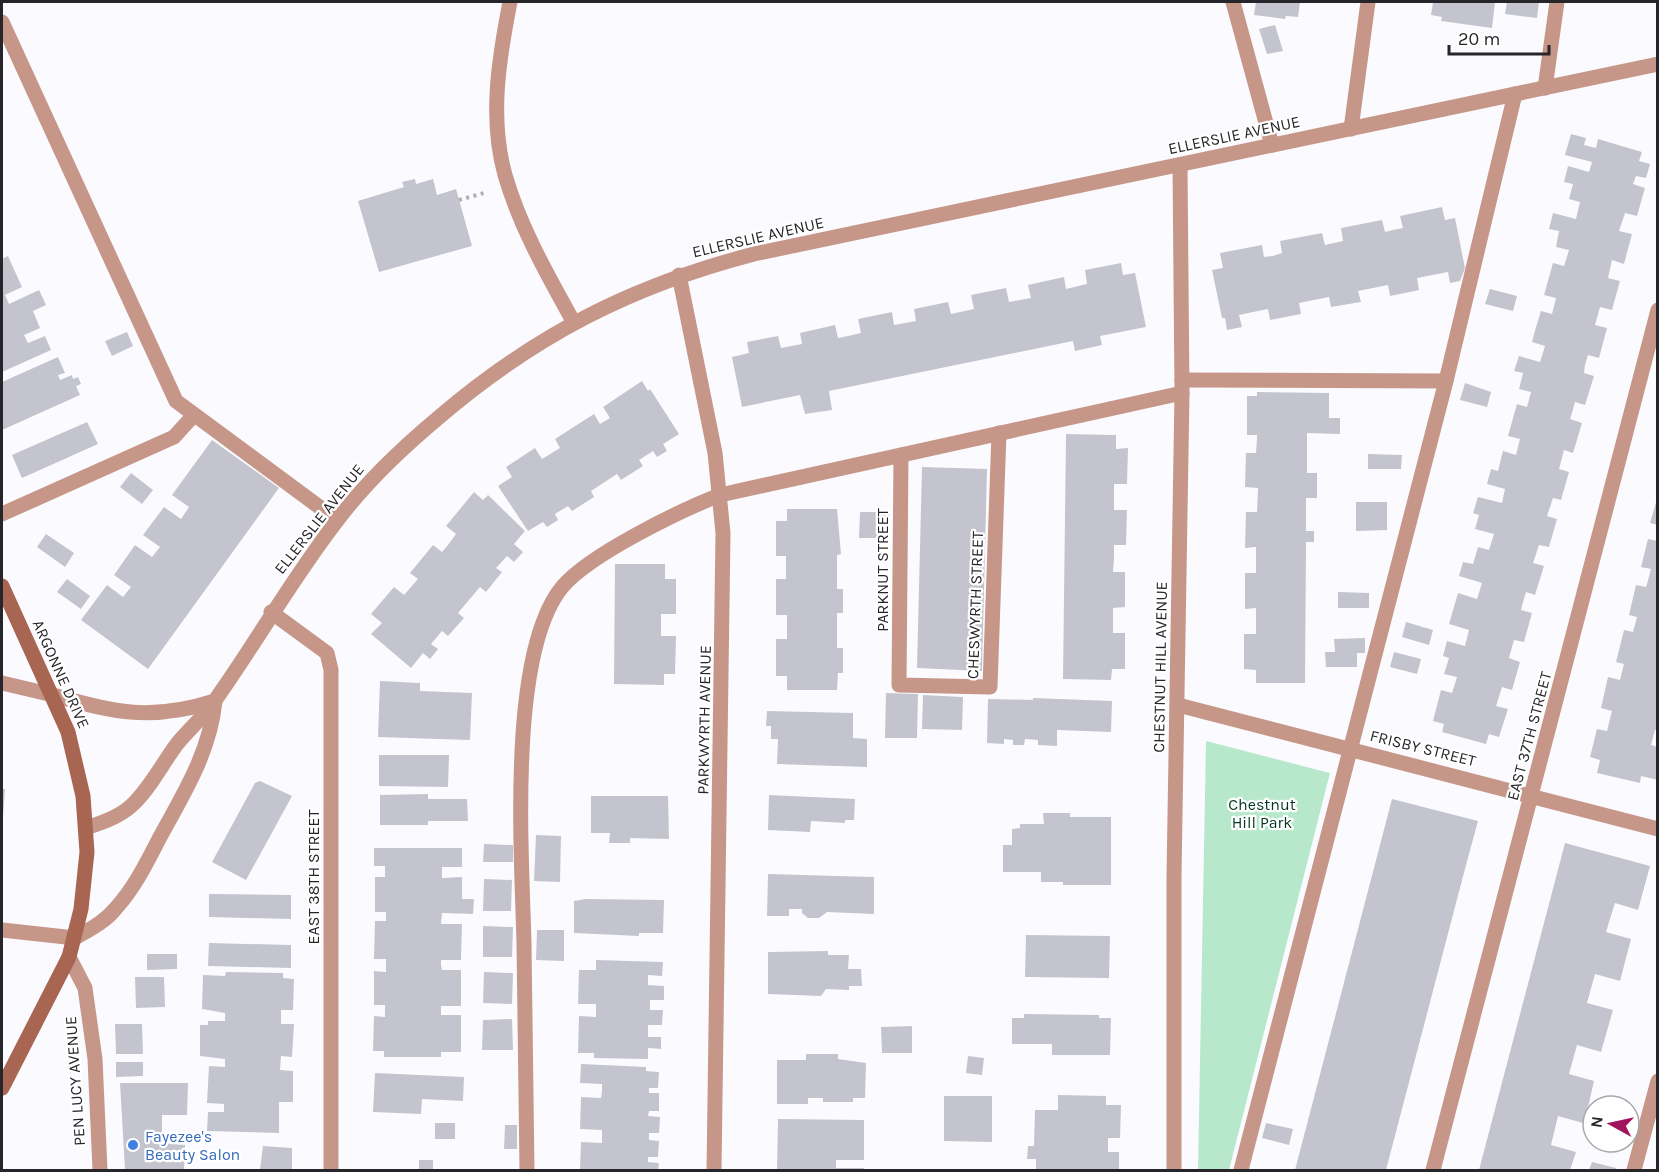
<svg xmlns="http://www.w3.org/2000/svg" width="1659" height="1172" viewBox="0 0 1659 1172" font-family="Karla,sans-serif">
  <rect width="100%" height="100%" fill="#fbfbff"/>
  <!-- green -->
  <path fill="#b8e8cc" d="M1206,741L1330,773L1229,1170H1198Z"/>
  <!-- building -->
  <g fill="#c4c4ce">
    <path d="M1256,2H1300L1298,17L1286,16L1285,19L1254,15Z"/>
    <path d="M1433,2H1495L1492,28L1441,21L1442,17L1431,15Z"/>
    <path d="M1507,2H1539L1537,18L1505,14Z"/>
    <path d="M1275,25L1283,51L1267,54L1259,29Z"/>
    <path d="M1571,134L1586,138L1584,145L1596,148L1598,139L1642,152L1639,161L1650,164L1646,178L1636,176L1633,184L1645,188L1637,216L1625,213L1619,231L1632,234L1624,264L1612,260L1608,278L1620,281L1612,310L1600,307L1597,318L1595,325L1607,328L1599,358L1588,355L1585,365L1584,373L1594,376L1585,405L1575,402L1572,413L1570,419L1582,423L1573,453L1564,450L1559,469L1569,472L1561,500L1553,498L1547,516L1557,519L1549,547L1539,545L1533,563L1544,566L1535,595L1526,592L1523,602L1521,610L1532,613L1524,642L1514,640L1509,658L1520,662L1512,690L1502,687L1496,706L1508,709L1499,737L1489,734L1486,744L1442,732L1444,724L1433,721L1441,690L1452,693L1457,677L1444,674L1449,658L1443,656L1447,641L1465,646L1469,630L1449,624L1458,593L1477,599L1482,583L1459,576L1463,562L1473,564L1478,547L1489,550L1494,534L1475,529L1479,515L1473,513L1478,497L1502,503L1505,489L1487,484L1491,469L1498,471L1503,451L1516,455L1520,439L1508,436L1517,404L1527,407L1531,392L1519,389L1523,373L1514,371L1519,356L1540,362L1545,346L1532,342L1536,327L1541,311L1552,314L1556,298L1544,295L1553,263L1564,266L1569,250L1556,247L1559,231L1549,229L1553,213L1576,219L1580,202L1569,199L1573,184L1564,182L1568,166L1589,172L1592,162L1565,155Z"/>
    <path d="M415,179L416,184L433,179L437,195L456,189L472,246L379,272L358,201L404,187L402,182Z"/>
    <path d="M1442,207L1445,220L1455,218L1465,268L1460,281L1450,283L1448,272L1417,278L1419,290L1405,293L1390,296L1388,285L1358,291L1361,302L1331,307L1329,297L1299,303L1301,314L1270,320L1268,309L1253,312L1239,315L1242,327L1227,330L1225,318H1222L1212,270L1223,268L1220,253L1262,245L1264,257L1273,256L1282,253L1280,241L1322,233L1325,245L1343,241L1341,228L1382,220L1385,232L1393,230L1403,228L1400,216Z"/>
    <path d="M8,256L22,287L5,295L9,304L39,290L46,305L33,311L40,328L24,335L28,343L45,336L51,350L2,372V259Z"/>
    <path d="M1121,263L1123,275L1135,273L1146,327L1100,336L1102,345L1075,351L1073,341L829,391L832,410L805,414L800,395L742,407L732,357L749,353L747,342L778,336L781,348L802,344L800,333L835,325L838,338L848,336L861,333L858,319L892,312L894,325L916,321L914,309L948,302L951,314L974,309L971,295L1006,288L1009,302L1031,298L1028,285L1064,277L1066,289L1087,284L1085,270Z"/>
    <path d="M1490,289L1517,296L1513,311L1485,304Z"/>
    <path d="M127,332L133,346L112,356L105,341Z"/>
    <path d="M58,357L65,373L58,375L60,380L72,375L73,379L78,377L81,384L76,386L80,395L2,430V382Z"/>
    <path d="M642,381L648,391L650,389L679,434L663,444L667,451L657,457L653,451L639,460L643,466L621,480L617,474L591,491L594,497L572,511L568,506L555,514L558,520L547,527L543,522L528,531L498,486L512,477L506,467L535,448L542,459L560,448L555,439L594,414L600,424L610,418L603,407Z"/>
    <path d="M1465,383L1491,392L1487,407L1460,400Z"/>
    <path d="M1257,392L1329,393V418H1340V434L1307,433V473H1317V498H1306V531H1314V542H1306L1305,683H1256V670L1244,669V634H1256V608L1245,609V573H1256V547L1245,548L1246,512H1257L1258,488L1245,487L1246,453H1256L1257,438V435H1247V396H1257Z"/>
    <path d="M87,422L98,444L22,478L12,455Z"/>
    <path d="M1066,434L1116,435V449L1128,448L1127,484H1114V510H1127L1126,545H1114V559L1113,572H1125V607L1113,608V633H1125V669H1112L1111,680L1063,679Z"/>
    <path d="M212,440L279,488L148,669L81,620L107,585L123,597L131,587L114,575L135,545L152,557L160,547L143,535L164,507L181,519L189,507L172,495Z"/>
    <path d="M1368,454L1402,455L1401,469H1368Z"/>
    <path d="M922,467L987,469L982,671L917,668Z"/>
    <path d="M131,473L153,490L142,504L120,487Z"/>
    <path d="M474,492L483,500L488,495L525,531L514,544L523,552L514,562L507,556L496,568L502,572L486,592L480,587L458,613L464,618L448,636L442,631L431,644L438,649L430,659L423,653L411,668L371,634L382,623L371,614L394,587L404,595L418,579L410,573L433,545L442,552L448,545L456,534L446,526Z"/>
    <path d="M1657,499H1658V525L1650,523Z"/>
    <path d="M1356,502H1387V530L1356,531Z"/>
    <path d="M787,509H837L841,554L837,555V589H843V613H837V648H843V673H838L837,690H787V676H776V639H787V615H776V579H786V556H776V521H787Z"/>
    <path d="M860,512H890L889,538H859Z"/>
    <path d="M46,534L74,553L65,567L37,547Z"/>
    <path d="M1648,539L1658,541V730H1655L1651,745L1658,747V780L1641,776L1640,783L1597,773L1600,760L1590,757L1597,729L1607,731L1612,711L1601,708L1608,677L1620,680L1624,664L1616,662L1624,630L1633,632L1637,617L1629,615L1636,585L1646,587L1647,584L1651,569L1641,567Z"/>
    <path d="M615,564H665V579H676V614H661V636H676L675,674H664V685L614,684Z"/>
    <path d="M67,579L90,596L81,609L57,592Z"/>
    <path d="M1338,592L1369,593V608H1338Z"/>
    <path d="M1406,622L1433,630L1429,645L1402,637Z"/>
    <path d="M1365,638V653H1357V667H1326L1325,652H1335L1334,639Z"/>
    <path d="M1394,652L1421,659L1417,674L1390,667Z"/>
    <path d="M380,681L420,683V691L472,693L470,740L378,737Z"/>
    <path d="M886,693L918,694L917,738H885Z"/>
    <path d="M923,695L963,697L962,730L922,729Z"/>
    <path d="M1033,698L1112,701L1111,732L1057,730V746L1038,745V740L1025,739L1024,745H1013V740L1004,739V744L987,743L988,699L1033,700Z"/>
    <path d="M767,711L853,713V738L867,739V767L777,764L778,739H771V726H766Z"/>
    <path d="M379,755H449L448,787L379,786Z"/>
    <path d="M260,781L292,796L246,880L212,862L255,783Z"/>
    <path d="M2,789H5L3,817H2Z"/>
    <path d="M428,794V799H467L468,821H428V825H380V795Z"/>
    <path d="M769,795L855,799L854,820H845V823L811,821L810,832L768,830Z"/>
    <path d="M591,796H668L669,839L630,838V843H609L610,833H591Z"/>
    <path d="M1392,799L1478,821L1466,865L1386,1170H1295Z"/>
    <path d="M1043,813H1070V817H1111V885H1063V882H1041V872H1003V845H1012V829L1020,828V824H1044Z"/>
    <path d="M536,835L561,836L560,882L534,881Z"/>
    <path d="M1565,843L1650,866L1638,910L1615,903L1606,932L1631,939L1620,981L1595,974L1587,1003L1613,1010L1601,1052L1577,1045L1569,1074L1594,1081L1589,1103L1583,1123L1558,1116L1551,1145L1576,1152L1570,1170H1479Z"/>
    <path d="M484,844L513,845V862H483Z"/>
    <path d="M374,848H462V867H442V878L462,877V899H474L473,914L442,913L441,924H462L461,960H441V965L442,970H461V1006H441V1015H461V1052H441V1057H384V1051H373L374,1016L385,1017V1005H374V971L386,972V959H374L375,921H386V912H375V877H385V866H374Z"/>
    <path d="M768,874L874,877V914L827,912L819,918H808L802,913V909H789V916H767Z"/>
    <path d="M484,879L512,880L511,911H483Z"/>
    <path d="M209,894L291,895V919L209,917Z"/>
    <path d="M586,899L664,900L663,933H639V936L574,933V901Z"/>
    <path d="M483,926L513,927L512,957H483Z"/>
    <path d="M537,930H564V961L536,960Z"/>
    <path d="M1026,935L1110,936L1109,978L1025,977Z"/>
    <path d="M209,943L291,945V968L208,966Z"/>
    <path d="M828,951V955H849L848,969H861L862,986H849V990L826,989L821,996L768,994V952Z"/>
    <path d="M147,954H177V969L147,970Z"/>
    <path d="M596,960L663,962L662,976L648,975V985L664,986V1000H650V1010H663L662,1025H648V1037H661V1049L648,1048V1059L594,1058V1053H578L579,1016L596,1017V1004H578L579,970H596Z"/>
    <path d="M226,972L283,973V978L294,979L293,1010H281V1024H294L292,1057L281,1056L280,1070L293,1071V1102H279V1133L207,1131L208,1112H224V1104L207,1103L209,1066L225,1067V1059L200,1056V1025H208V1021H225V1013L202,1009L203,975L225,976Z"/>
    <path d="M484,972L513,973L512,1004L483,1003Z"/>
    <path d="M135,977H164L165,1007L136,1008Z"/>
    <path d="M1024,1014L1099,1015V1018H1111L1110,1055H1052V1044H1012V1018H1024Z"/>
    <path d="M512,1019L513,1050H482L483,1020Z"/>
    <path d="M115,1024H142L143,1054H116Z"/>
    <path d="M912,1026V1053H882L881,1027Z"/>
    <path d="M806,1054H838V1059L866,1063L865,1098H853V1102H823V1098H808V1104H777V1060H806Z"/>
    <path d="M968,1056L984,1058L982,1075L966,1073Z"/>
    <path d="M116,1062H143V1076L116,1077Z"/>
    <path d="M581,1064L646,1067V1071L659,1072L658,1088H649V1093H659V1111H649L648,1116L660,1117L659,1133H649V1140L659,1141L658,1157H648V1162L659,1163L658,1170H580L581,1142L602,1143V1130L580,1129L581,1097L601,1098L602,1091V1084L580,1083Z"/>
    <path d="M375,1073L464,1077L463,1101L422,1099L421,1114L373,1112Z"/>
    <path d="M120,1083H188L187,1115H162V1143L185,1145L184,1170H125Z"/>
    <path d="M1058,1095L1106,1096V1105H1121L1120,1138H1108V1152H1119V1170H1036V1159H1027L1028,1146H1034L1035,1110H1058Z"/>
    <path d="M944,1096H992V1142L944,1141Z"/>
    <path d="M778,1119L864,1120V1160H836V1168H864V1170H777Z"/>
    <rect x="435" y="1123" width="20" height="16"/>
    <path d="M1266,1123L1293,1129L1289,1145L1262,1138Z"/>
    <path d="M505,1125H517V1149H504Z"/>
    <path d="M263,1146L292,1148V1170H260Z"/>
    <rect x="419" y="1160" width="14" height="10"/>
    <path d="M1592,1162L1616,1168V1170H1589Z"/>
  </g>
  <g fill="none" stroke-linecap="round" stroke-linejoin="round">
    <!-- path -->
    <path stroke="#afafb3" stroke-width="4" stroke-dasharray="3 4.5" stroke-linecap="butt" d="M459,200L484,193"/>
    <!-- service -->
    <g stroke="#c69789" stroke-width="15">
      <path d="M510,2C499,58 489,118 505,175C520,227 547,274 573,321"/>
      <path d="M1233,2L1272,145"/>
      <path d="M2,22L176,401L337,520"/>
      <path d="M1545,88L1557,2"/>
      <path d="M1182,380L1446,381"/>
      <path d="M901,455L899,685L990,687L999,433"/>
      <path d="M2,514L174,437L193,416"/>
      <path d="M2,930L75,938"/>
      <path d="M527,1170C526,1095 525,1019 524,943C522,857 507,652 563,586C591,554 679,511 720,495L1182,393"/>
      <path d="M1241,1170L1446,381L1515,94"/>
      <path d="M1634,1170L1658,1081"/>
    </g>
    <!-- minor -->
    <g stroke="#c69789" stroke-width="15">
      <path d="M679,275L715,453L723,533L714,1170"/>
      <path d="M271,612L327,653L331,670V1170"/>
      <path d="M2,683L53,695"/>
      <path d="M1178,705L1658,829"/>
      <path d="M69,957L85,988L95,1059L100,1170"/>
      <path d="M1174,1170V876L1182,393L1180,165"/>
      <path d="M1433,1170L1658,310"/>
    </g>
    <!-- tertiary -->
    <g stroke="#c69789" stroke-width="15">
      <path d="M1351,129L1368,2"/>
      <path d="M53,695C115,713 152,721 215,701"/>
      <path d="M86,828C101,823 119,817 131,806C149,790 162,764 177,744C189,729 205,716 216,699C257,641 292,579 336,522C365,483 401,449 438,418C535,335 631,286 754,254L1658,64"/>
      <path d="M75,938C90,929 105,922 116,908C135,887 147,862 160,837C184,793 210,752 215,701"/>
    </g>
    <!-- secondary -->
    <path stroke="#a86552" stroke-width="15" d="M2,586L68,732L83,796L87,852L81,909L69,957L2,1088"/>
  </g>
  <!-- markers -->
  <circle fill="#3f7fe0" stroke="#fff" stroke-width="2" cx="133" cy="1145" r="6"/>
  <g text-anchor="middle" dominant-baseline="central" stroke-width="4.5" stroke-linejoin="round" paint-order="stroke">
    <!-- street labels -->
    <g font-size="16" fill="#26262a" stroke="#fff">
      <text transform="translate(1234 135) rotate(-12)">ELLERSLIE AVENUE</text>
      <text transform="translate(758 237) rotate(-13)">ELLERSLIE AVENUE</text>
      <text transform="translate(319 519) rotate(-52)">ELLERSLIE AVENUE</text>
      <text transform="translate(882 570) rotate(-90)">PARKNUT STREET</text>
      <text transform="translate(975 605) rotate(-88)">CHESWYRTH STREET</text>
      <text transform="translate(1160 667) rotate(-89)">CHESTNUT HILL AVENUE</text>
      <text transform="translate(61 674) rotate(66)">ARGONNE DRIVE</text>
      <text transform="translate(704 720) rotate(-89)">PARKWYRTH AVENUE</text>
      <text transform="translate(1529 736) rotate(-75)">EAST 37TH STREET</text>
      <text transform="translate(1423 748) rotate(14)">FRISBY STREET</text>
      <text transform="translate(313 877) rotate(-90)">EAST 38TH STREET</text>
      <text transform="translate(75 1081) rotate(-94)">PEN LUCY AVENUE</text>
    </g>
    <!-- park labels -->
    <g font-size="16" fill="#053621" stroke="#fff">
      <text x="1262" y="804">Chestnut<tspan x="1262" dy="18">Hill Park</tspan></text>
    </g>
    <!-- shop labels -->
    <g font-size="16" fill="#366cbe" stroke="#fff" text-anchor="start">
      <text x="145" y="1136">Fayezee's<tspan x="145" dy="18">Beauty Salon</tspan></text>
    </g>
  </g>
  <!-- border -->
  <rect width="1659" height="1172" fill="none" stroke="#26262a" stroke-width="6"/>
  <!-- north arrow -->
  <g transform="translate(1611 1124) rotate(278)"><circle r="28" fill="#ffffff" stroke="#a8a8aa" stroke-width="1.5"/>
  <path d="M0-4.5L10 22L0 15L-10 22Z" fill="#a1135c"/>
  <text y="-9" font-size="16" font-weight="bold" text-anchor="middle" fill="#26262a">N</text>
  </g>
  <!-- scale -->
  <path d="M1449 45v9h100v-9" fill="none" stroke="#26262a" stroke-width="3"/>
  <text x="1458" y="45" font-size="18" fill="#26262a" stroke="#ffffff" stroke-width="4.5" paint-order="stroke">20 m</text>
</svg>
